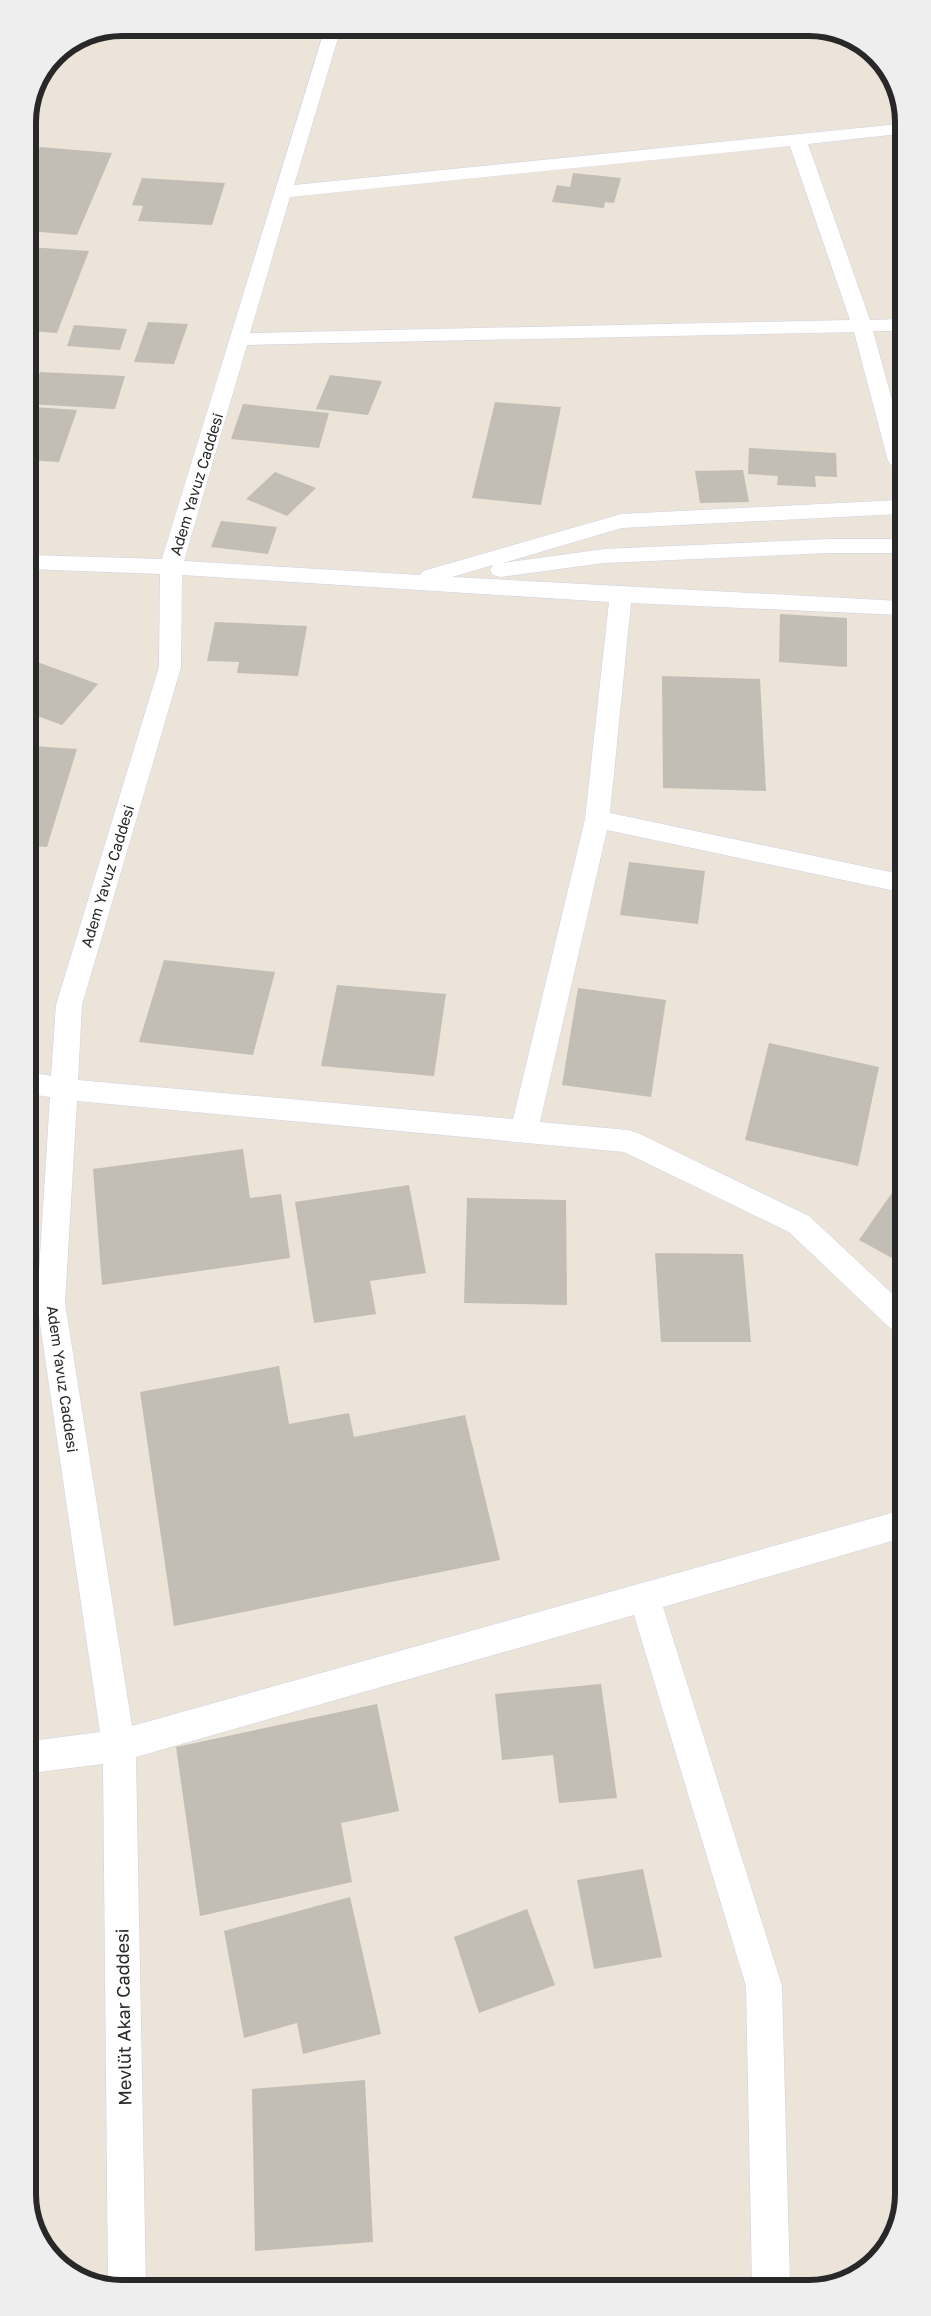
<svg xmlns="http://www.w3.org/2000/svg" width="931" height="2316" viewBox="0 0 931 2316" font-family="'Golos Text',sans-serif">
  <rect width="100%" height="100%" fill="#ece3d9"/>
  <!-- building -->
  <g fill="#c3beb5">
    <path d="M40,147L112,153L77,235L28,231V174Z"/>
    <path d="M573,173L621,178L614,203L605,202L604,208L552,202L557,185L570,187Z"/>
    <path d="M142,178L225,183L212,225L138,221L143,206L132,205Z"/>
    <path d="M28,247L89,251L57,333L28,331Z"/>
    <path d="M148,322L188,324L174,364L134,362Z"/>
    <path d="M74,325L127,329L120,350L67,346Z"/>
    <path d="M40,372L125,376L115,409L28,404Z"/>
    <path d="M330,375L382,381L368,415L316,409Z"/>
    <path d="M495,402L561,407L541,505L472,498Z"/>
    <path d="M243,404L329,413L319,448L231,439Z"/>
    <path d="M34,407L77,410L59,462L28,460V422Z"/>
    <path d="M749,448L836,453L837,477L815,476L816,487L777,485L778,476L748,474Z"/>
    <path d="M743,470L749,502L700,503L695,471Z"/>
    <path d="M275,472L316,488L287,516L246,499Z"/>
    <path d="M221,521L277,527L268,554L211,547Z"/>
    <path d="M780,614L847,618V667L779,662Z"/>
    <path d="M215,622L307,626L298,676L237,673L239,662L207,661Z"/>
    <path d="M29,659L98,684L62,725L29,713Z"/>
    <path d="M662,676L760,679L766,791L663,788Z"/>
    <path d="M33,746L77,749L47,847L29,846V760Z"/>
    <path d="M629,862L705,871L698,924L620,915Z"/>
    <path d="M164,960L275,972L253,1055L139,1042Z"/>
    <path d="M337,985L446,994L434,1076L321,1066Z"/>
    <path d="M578,988L666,1000L651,1097L562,1085Z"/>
    <path d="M769,1043L879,1067L858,1166L745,1140Z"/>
    <path d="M243,1149L250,1198L281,1194L290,1258L102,1285L93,1169Z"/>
    <path d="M901,1180V1263L859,1240Z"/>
    <path d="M409,1185L426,1273L370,1281L376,1314L314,1323L295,1202Z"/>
    <path d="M467,1198L566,1200L567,1305L464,1303Z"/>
    <path d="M655,1253L743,1254L751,1342H661Z"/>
    <path d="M279,1366L289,1424L349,1413L354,1437L465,1415L500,1560L174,1626L140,1392Z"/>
    <path d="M601,1684L617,1798L559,1803L553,1755L502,1760L495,1694Z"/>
    <path d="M377,1704L399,1811L341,1823L352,1882L200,1916L176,1747Z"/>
    <path d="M643,1869L662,1957L594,1969L577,1880Z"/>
    <path d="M350,1897L381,2034L303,2054L297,2023L244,2038L224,1931Z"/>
    <path d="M527,1909L555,1985L479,2013L454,1937Z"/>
    <path d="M365,2080L373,2242L255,2251L252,2089Z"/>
  </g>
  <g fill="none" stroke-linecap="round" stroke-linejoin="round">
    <!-- minor casing -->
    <g stroke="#ced2e3" stroke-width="1">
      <path id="minor" d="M325,28H341L294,185L899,124V134L808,144L870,320L899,319V331H873L899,425V467L892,466L888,461L854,332L247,345L184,561L420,575L423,571L621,514L900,500V514L622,528L503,563L604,549L829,539H900V553H829L604,563L501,577L493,575L490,570L493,565L452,577L900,601V615L631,603L610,813L900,874V892L607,830L540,1122L628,1130L638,1133L809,1216L901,1302V1332L891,1329L789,1232L624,1152L77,1101L65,1303L132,1726L902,1510V1538L663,1607L782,1986L790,2284H752L746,1986L634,1615L136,1757L146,2288H116L108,2285L103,1764L31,1773V1741L100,1732L37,1303L50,1097L30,1094V1072L51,1076L56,1005L159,667L160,574L29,569V555L162,559ZM790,146L850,320L250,333L290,197ZM182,575L609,602L585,819L513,1119L78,1080L82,1005L181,667Z"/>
    </g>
    <!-- minor -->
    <use href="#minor" fill="#fff" fill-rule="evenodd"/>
  </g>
  <g text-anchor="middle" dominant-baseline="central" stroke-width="4" stroke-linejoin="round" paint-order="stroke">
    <!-- street labels -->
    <g font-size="15" fill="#282828" stroke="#fff">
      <text transform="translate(196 484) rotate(-73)">Adem Yavuz Caddesi</text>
      <text transform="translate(107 876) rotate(-73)">Adem Yavuz Caddesi</text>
      <text transform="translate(63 1379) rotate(82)">Adem Yavuz Caddesi</text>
    </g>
    <!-- near-street labels -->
    <g font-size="18" fill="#282828" stroke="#fff">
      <text transform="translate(123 2017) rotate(-91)">Mevlüt Akar Caddesi</text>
    </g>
  </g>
  <!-- crop -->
  <path d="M0 0H931V2316H0ZM122 36H809A86 86 0 0 1 895 122V2194A86 86 0 0 1 809 2280H122A86 86 0 0 1 36 2194V122A86 86 0 0 1 122 36Z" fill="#eee" fill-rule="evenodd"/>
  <path fill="none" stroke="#282828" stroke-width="6" d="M122 36H809A86 86 0 0 1 895 122V2194A86 86 0 0 1 809 2280H122A86 86 0 0 1 36 2194V122A86 86 0 0 1 122 36Z"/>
</svg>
